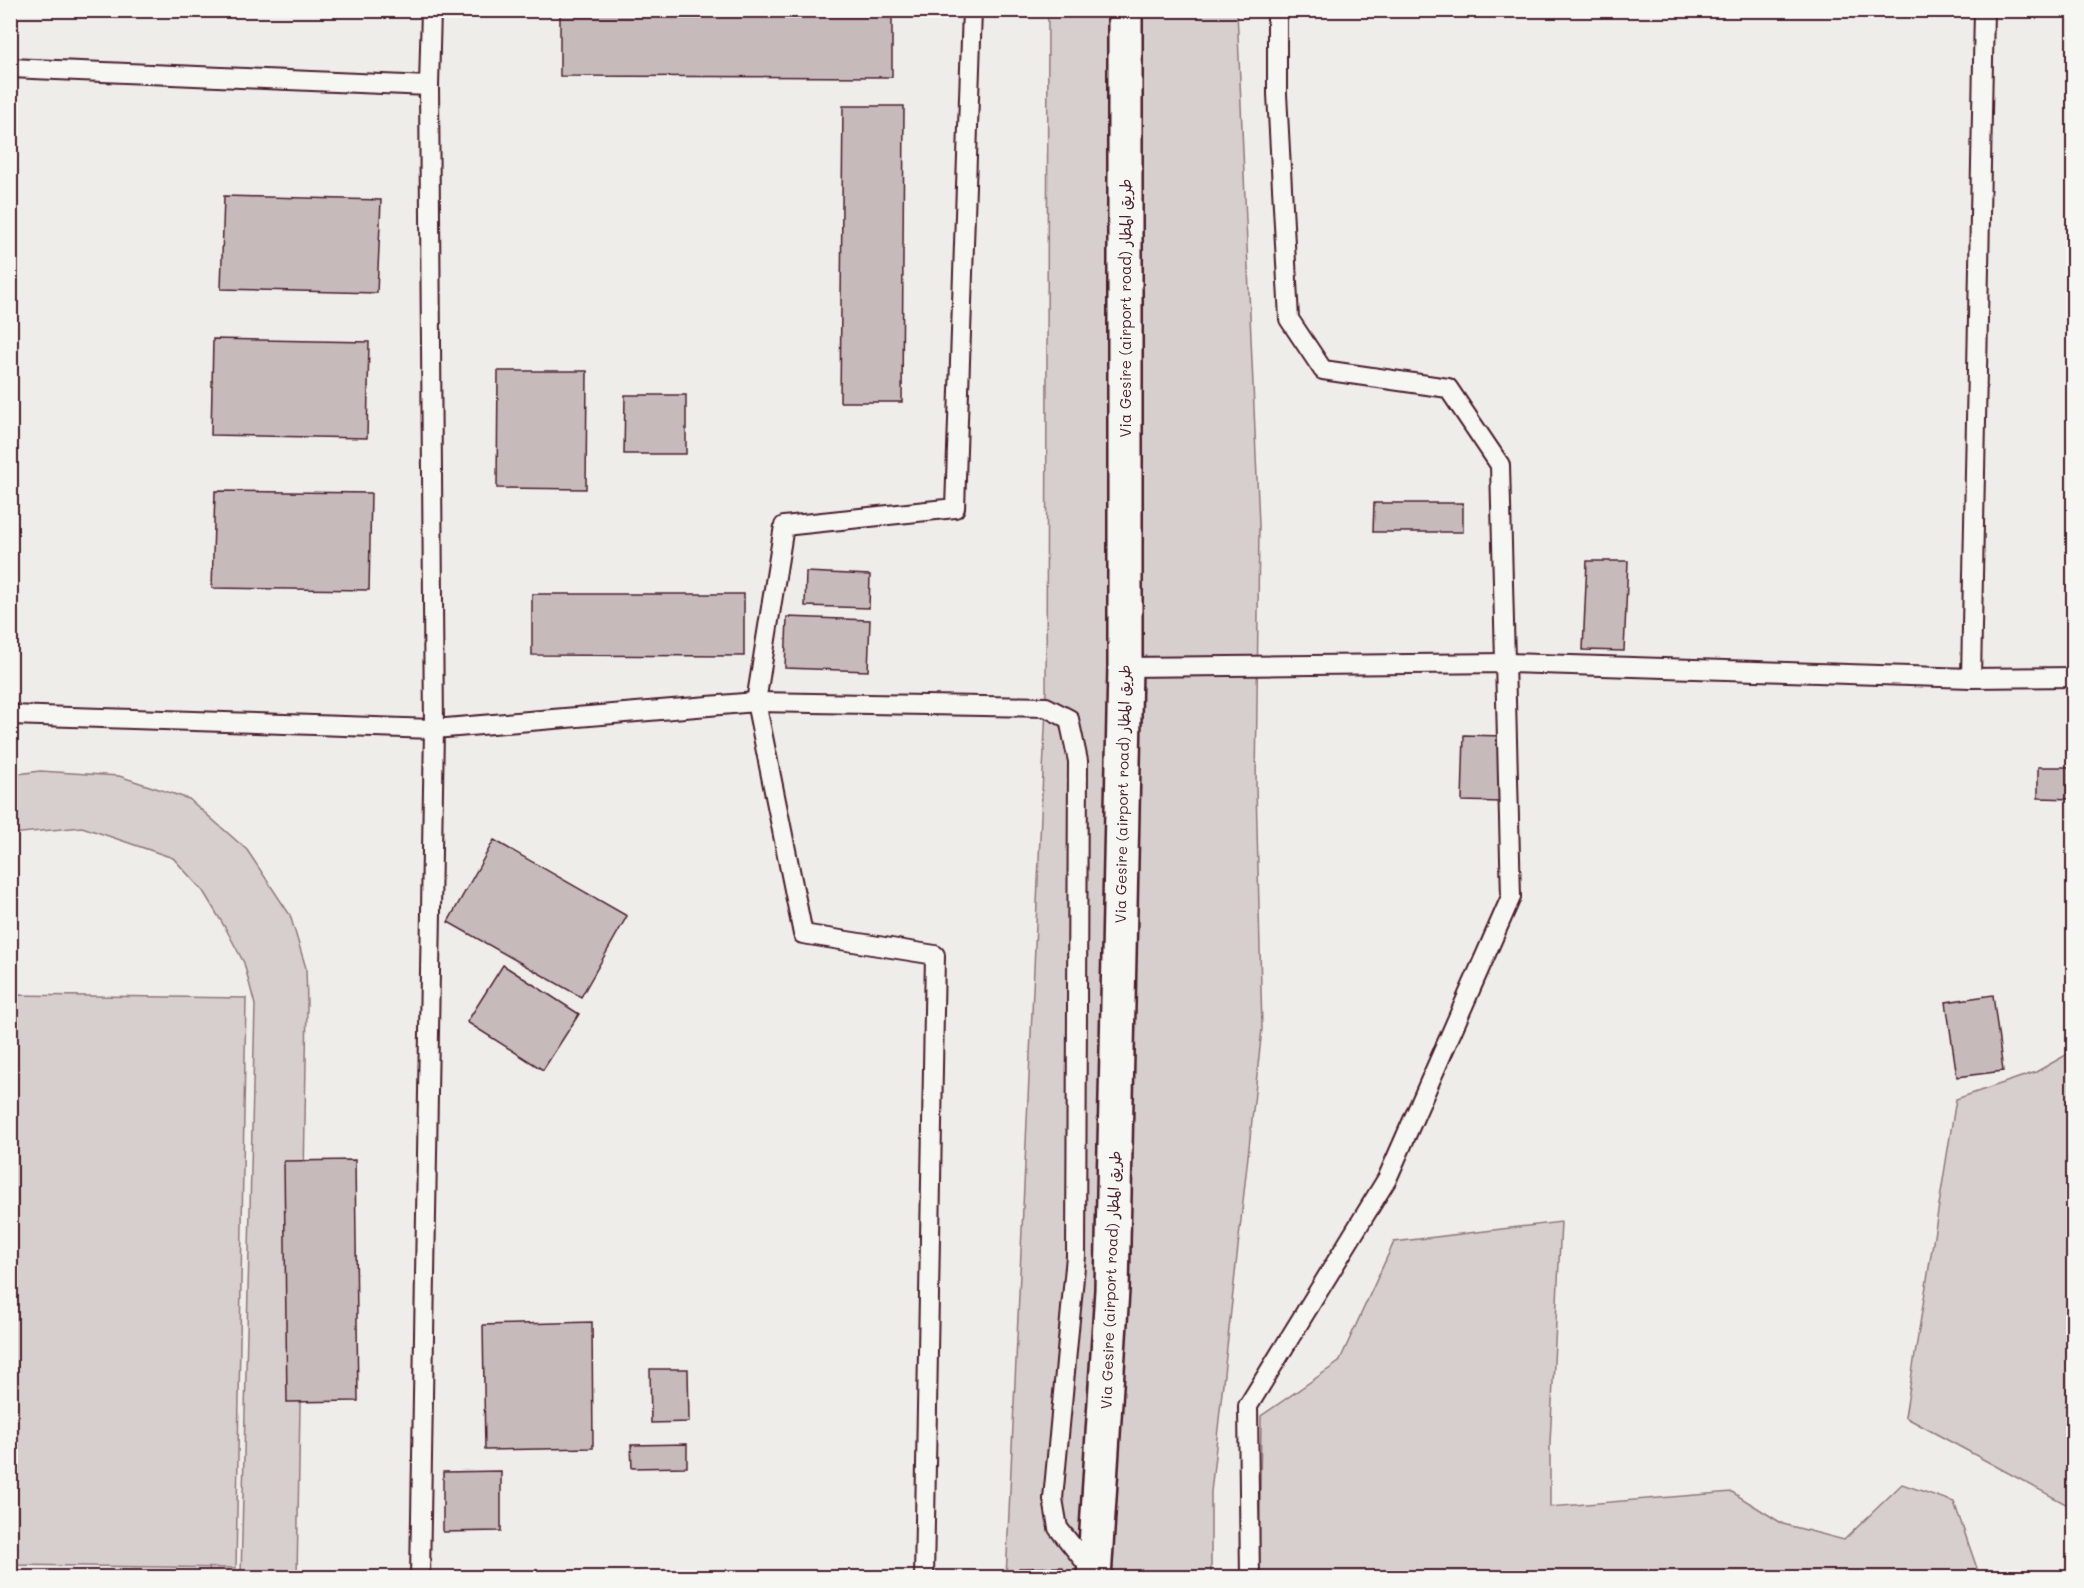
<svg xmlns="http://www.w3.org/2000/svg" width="2084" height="1588" viewBox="0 0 2084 1588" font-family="Mali,'Playpen Sans Arabic',sans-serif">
  <rect width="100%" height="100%" fill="#efedea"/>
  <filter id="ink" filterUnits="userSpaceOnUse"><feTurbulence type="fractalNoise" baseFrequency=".0167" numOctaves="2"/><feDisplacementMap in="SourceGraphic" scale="12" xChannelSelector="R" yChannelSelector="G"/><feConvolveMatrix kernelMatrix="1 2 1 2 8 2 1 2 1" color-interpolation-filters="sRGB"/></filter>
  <g filter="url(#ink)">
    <!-- green -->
    <g fill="#d7cfce" stroke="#90777c" stroke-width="1.5">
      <path d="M1048,11H1237L1259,525L1256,787L1262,1029L1211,1492V1577L1006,1578L1046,707Z"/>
      <path d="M40,771L119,776L189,799L247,850L290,915L306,968L307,1004L297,1577H241L255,1005L244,963L226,929L203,891L173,858L82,827L11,834V775Z"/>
      <path d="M11,995L246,998L236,1568L11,1565Z"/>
      <path d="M2073,1051V1508L1905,1417L1956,1099L2036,1072Z"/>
      <path d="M1561,1222L1550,1443V1507L1732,1492L1783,1524L1844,1540L1902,1484L1954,1502L1980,1577L1259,1578L1261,1416L1339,1362L1394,1242Z"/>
    </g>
    <!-- building -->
    <g fill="#c6babb" stroke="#4a1f2b" stroke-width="1.5">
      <path d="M560,10H892V77L560,76Z"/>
      <path d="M843,106H904L902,402H840Z"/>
      <path d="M224,196L381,200L377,293L221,289Z"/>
      <path d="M213,339L369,342L367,438L211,435Z"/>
      <path d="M498,371H587L586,489L497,488Z"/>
      <path d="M625,395H686V454H624Z"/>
      <path d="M215,491L371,493L369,590L212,588Z"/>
      <path d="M1374,503H1463V532H1373Z"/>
      <path d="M1587,561H1628L1624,651L1583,650Z"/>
      <path d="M806,572L870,575L869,608L805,606Z"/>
      <path d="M532,594H744V656L532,655Z"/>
      <path d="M787,617L870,620L868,671L785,668Z"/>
      <path d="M1464,735L1504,736L1502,802L1462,801Z"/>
      <path d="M2038,767H2074V799L2038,798Z"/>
      <path d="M494,840L627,916L581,997L448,922Z"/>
      <path d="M2074,847V864H2070L2069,848Z"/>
      <path d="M2073,947L2074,1055H2072Z"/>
      <path d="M503,965L579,1014L543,1070L467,1022Z"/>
      <path d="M1993,995L2003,1071L1957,1077L1946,1002Z"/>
      <path d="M355,1160L358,1401L287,1402L284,1161Z"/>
      <path d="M592,1322L593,1448L485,1450L483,1325Z"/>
      <path d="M650,1369H688L689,1422L651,1423Z"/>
      <path d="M687,1444V1467L632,1468L631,1445Z"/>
      <path d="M501,1471V1531L443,1532V1472Z"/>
      <path d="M1063,1567V1578H1019V1568Z"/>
    </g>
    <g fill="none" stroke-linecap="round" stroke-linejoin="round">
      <!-- service casing -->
      <g stroke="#4a1f2b" stroke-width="22">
        <g id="service">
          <path d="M10,68L429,86"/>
          <path d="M1125,667L1507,663L1971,678L2074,677"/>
          <path d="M1971,678L1984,10"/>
          <path d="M10,715L434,729L756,702L1046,707L1069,719L1078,761L1076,1256L1053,1499L1058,1528L1094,1573"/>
          <path d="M420,1578L434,729L429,86L431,10"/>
          <path d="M924,1578L935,955L803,934L756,702L784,526L955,508L972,10"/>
          <path d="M1250,1578L1248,1406L1387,1179L1511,897L1500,465L1448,388L1323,370L1289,319L1277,94V10"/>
        </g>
      </g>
      <!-- secondary casing -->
      <g stroke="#4a1f2b" stroke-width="38">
        <path id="secondary" d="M1094,1578L1112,1290L1125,667V10"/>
      </g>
      <!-- service -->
      <use href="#service" stroke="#f6f6f2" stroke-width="18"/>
      <!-- secondary -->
      <use href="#secondary" stroke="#f6f6f2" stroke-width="33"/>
    </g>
  </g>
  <g text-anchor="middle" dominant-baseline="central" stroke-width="5" stroke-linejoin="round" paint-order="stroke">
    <!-- street labels -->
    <g font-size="15" fill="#4a1f2b" stroke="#f6f6f2">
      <text transform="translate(1125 308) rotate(-90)">Via Gesire (airport road) طريق المطار</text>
      <text transform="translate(1122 794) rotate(-89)">Via Gesire (airport road) طريق المطار</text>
      <text transform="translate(1110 1280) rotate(-88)">Via Gesire (airport road) طريق المطار</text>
    </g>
  </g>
  <!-- margin -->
  <rect width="2084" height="1588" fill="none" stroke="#f6f6f2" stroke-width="36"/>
  <rect x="18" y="18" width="2048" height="1552" fill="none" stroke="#4a1f2b" stroke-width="2" filter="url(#ink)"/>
</svg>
